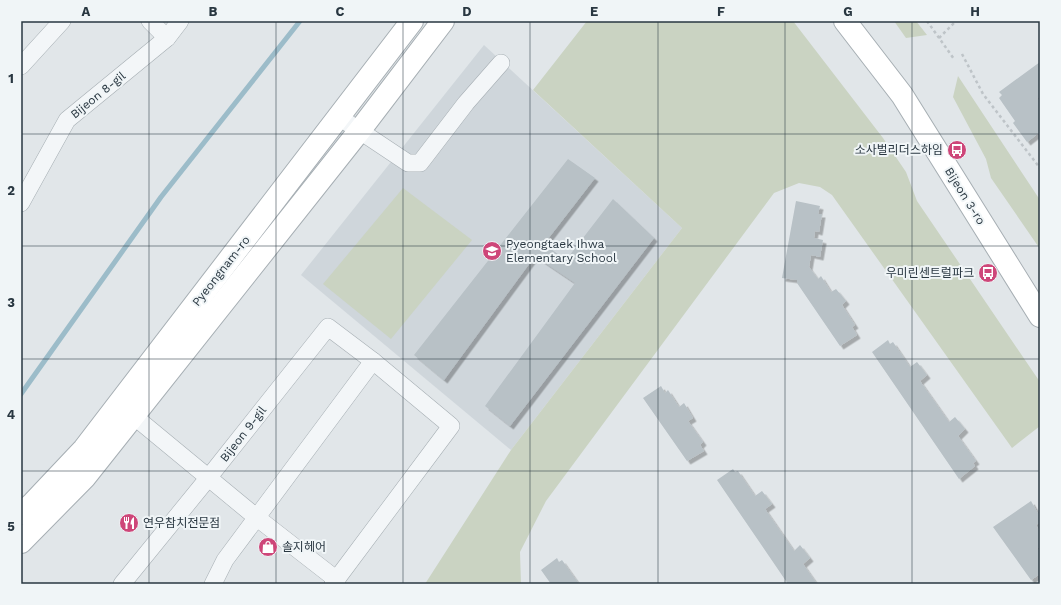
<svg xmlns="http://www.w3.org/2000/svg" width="1061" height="605" viewBox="0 0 1061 605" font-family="'Work Sans','Noto Sans KR',sans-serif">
  <defs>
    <filter id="shadow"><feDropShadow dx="3.5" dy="3.5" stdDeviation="0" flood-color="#0004"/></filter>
  </defs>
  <rect width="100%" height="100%" fill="#e1e6e9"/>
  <!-- built -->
  <path fill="#cfd6db" d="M484,45L682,228L511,450L301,275Z"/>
  <!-- green -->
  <g fill="#cad3c2">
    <path d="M587,21H793L883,138L906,172L917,201L1040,382V426L1012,448L832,195L820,187L799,183L774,193L546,501L520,552L521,584H425L511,450L682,228L533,90Z"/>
    <path d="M894,21H916L927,35L906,38Z"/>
    <path d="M958,76L1040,200V249L991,178L986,159L953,97Z"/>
    <path d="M403,188L472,240L391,339L323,284Z"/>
  </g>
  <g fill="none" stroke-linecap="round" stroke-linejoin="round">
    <!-- stream -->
    <path stroke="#9cbcc9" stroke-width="5" d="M21,394L161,197L300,21"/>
  </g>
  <!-- building -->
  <g fill="#b8c1c6" filter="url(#shadow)">
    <path d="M1040,62V96L1037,98L1040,103V132L1027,142L1013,123L1015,121L999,98L1002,95L999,92Z"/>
    <path d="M568,159L595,178L544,244L566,260L613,199L654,238L510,426L485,406L575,283L535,256L444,380L414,355Z"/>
    <path d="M796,201L820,206L818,214H822L819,232L815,231L814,238L823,240L820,257L811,255L809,267L818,279L821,276L831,292L836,289L846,301L842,305L855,325L852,327L857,335L840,346L797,283V280L782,278Z"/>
    <path d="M888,340L890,344L893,342L910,367L917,362L927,375L920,381L949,422L955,417L965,429L958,436L976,461L973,463L975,466L959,479L872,352Z"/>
    <path d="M661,386L665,393L668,390L679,407L684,403L693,418L688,421L703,442L700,445L704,451L687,461L643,398Z"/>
    <path d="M733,469L735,472L738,471L755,496L762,491L772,504L765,509L794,551L800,545L810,558L803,564L817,584H788L717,480Z"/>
    <path d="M1031,501L1040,517V522L1036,525L1040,532V547L1037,548L1040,553V574L1031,580L993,527Z"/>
    <path d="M557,558L559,562L562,560L579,584H551L541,570Z"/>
  </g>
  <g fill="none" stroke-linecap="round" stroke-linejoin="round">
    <!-- street casing -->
    <g stroke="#a6aeb3" stroke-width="18">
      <g id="street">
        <path d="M150,21L167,38"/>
        <path d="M21,66L62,21"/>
        <path d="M339,117L408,163H420L466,103L501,63"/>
        <path d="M21,203L67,120L167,38L180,21"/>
        <path d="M124,408L256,517L337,580"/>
        <path d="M122,584L209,477L328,327L373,361L451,426L333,584"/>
        <path d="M213,584L225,560L373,361"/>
      </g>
    </g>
    <!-- secondary casing -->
    <g stroke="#a6aeb3" stroke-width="24">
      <g id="secondary">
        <path d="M845,21L902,95L1040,316"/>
        <path d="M21,514L33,503L84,449L412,21"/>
        <path d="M21,542L85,477L360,130L443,21"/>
      </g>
    </g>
    <!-- path -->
    <g stroke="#bec4c8" stroke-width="2.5" stroke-dasharray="3 3" stroke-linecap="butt">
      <path d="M927,21L954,59"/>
      <path d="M939,38L956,21"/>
      <path d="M962,54L983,94L1040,168"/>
    </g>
    <!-- street -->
    <use href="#street" stroke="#f3f6f8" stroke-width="17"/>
    <!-- secondary -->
    <use href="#secondary" stroke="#fff" stroke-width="22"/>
  </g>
  <!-- grid -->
  <path fill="none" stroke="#293741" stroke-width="1" stroke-opacity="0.55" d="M149,21V584M276,21V584M403,21V584M530,21V584M658,21V584M785,21V584M912,21V584M21,134H1040M21,246H1040M21,359H1040M21,471H1040"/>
  <!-- icons -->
  <defs>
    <g id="bus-disc" transform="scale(1)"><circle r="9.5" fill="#ce4679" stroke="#f0f5f7"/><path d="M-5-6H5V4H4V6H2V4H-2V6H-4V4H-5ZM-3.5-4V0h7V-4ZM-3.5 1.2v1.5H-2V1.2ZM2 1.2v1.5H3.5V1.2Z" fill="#fff"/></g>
    <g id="school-disc" transform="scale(1)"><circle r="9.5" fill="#ce4679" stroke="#f0f5f7"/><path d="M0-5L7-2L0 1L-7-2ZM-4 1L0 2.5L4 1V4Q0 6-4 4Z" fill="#fff"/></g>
    <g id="restaurant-disc" transform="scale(1)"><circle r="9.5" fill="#ce4679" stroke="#f0f5f7"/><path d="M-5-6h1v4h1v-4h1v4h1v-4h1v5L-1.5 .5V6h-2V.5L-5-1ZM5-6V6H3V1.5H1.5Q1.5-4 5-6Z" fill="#fff"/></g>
    <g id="shop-disc" transform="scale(1)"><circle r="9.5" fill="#ce4679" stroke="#f0f5f7"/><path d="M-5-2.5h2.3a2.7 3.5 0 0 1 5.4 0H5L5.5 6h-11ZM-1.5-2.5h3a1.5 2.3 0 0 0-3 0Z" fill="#fff"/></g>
  </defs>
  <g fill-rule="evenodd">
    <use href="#bus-disc" x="957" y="150"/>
    <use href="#school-disc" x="492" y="251"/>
    <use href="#bus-disc" x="988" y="273"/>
    <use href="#restaurant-disc" x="129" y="523"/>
    <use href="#shop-disc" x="268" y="547"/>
  </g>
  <g text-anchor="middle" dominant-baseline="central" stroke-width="4" stroke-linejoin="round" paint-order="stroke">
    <!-- street labels -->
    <g font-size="12" fill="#293741" stroke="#f0f5f7">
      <text transform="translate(98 95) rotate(-39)">Bijeon 8-gil</text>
      <text transform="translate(965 196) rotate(58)">Bijeon 3-ro</text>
      <text transform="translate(221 271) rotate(-52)">Pyeongnam-ro</text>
      <text transform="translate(243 434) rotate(-52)">Bijeon 9-gil</text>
    </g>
    <!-- poi labels -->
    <g font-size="12" fill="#293741" stroke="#f0f5f7" text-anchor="start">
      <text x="943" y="150" text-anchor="end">소사벌리더스하임</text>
      <text x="506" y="244">Pyeongtaek Ihwa<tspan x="506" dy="14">Elementary School</tspan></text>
      <text x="974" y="273" text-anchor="end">우미린센트럴파크</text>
      <text x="143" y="523">연우참치전문점</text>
      <text x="282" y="547">솔지헤어</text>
    </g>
  </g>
  <!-- border -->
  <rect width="1061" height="605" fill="none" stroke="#f0f5f7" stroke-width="44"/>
  <rect x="22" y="22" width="1017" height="561" fill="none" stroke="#293741" stroke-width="1.5"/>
  <g font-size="13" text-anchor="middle" font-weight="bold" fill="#293741">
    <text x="86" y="16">A</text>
    <text x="213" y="16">B</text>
    <text x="340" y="16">C</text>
    <text x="467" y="16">D</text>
    <text x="594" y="16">E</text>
    <text x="721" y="16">F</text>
    <text x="848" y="16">G</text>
    <text x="975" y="16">H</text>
    <text x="11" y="83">1</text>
    <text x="11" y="195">2</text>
    <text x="11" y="307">3</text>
    <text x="11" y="419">4</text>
    <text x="11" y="531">5</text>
  </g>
</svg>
